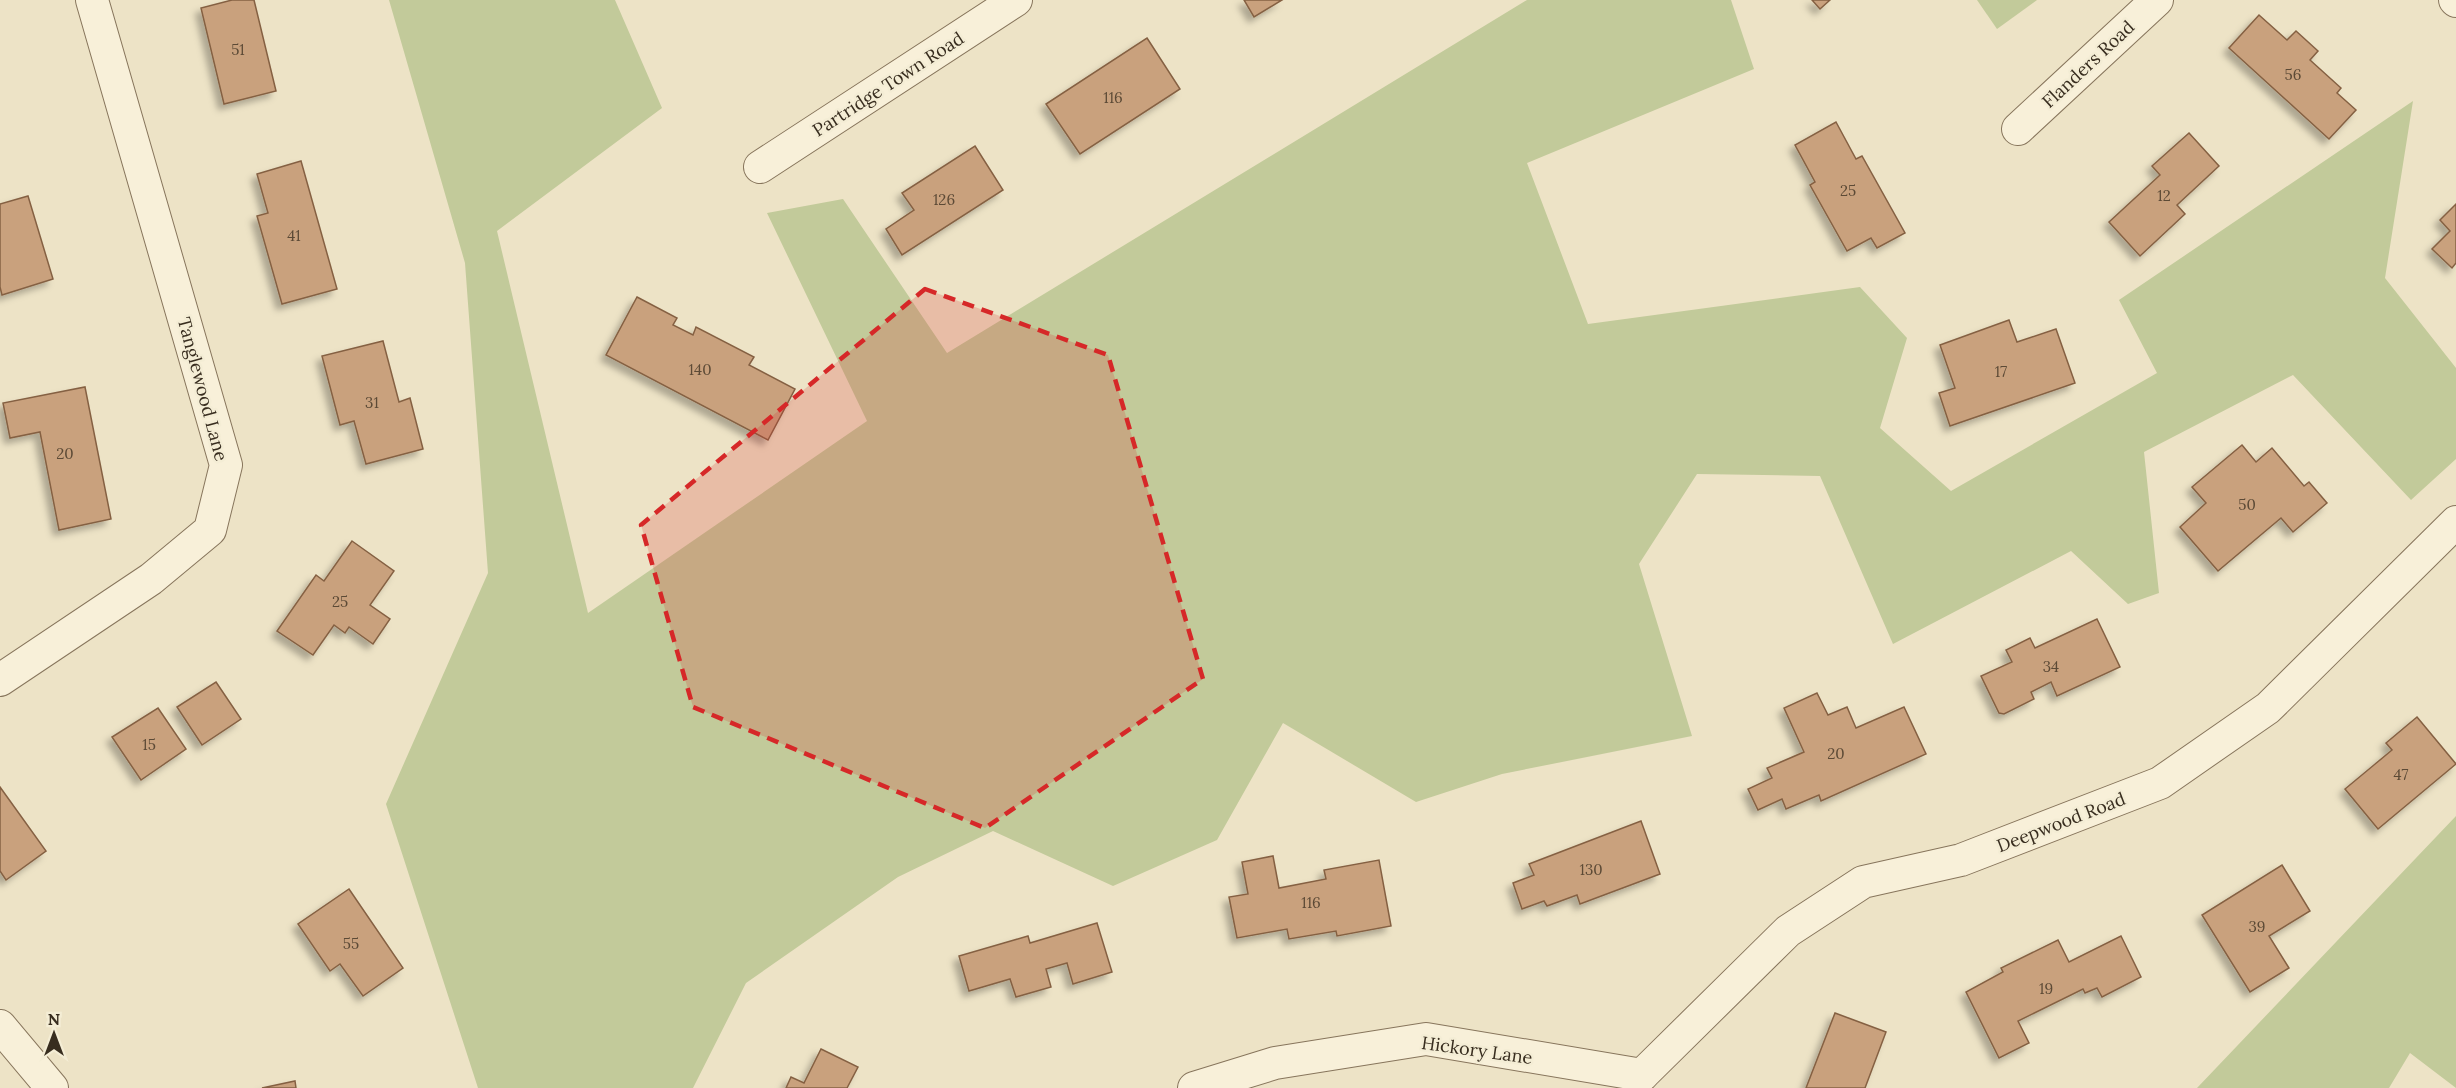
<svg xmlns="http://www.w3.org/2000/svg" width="2456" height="1088" viewBox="0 0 2456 1088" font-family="Lora,serif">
  <defs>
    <filter id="shadow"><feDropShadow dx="-5.5" dy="5.5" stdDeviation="3" flood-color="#0004"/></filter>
  </defs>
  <rect width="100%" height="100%" fill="#ede3c6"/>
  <!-- green -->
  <g fill="#c2ca9a">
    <path d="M389,0H615L662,108L497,231L588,613L867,421L767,213L843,199L947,353L1527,0H1731L1754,69L1527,163L1588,324L1860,287L1907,338L1880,428L1951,491L2157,373L2119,300L2413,101L2385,278L2456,368V459L2411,500L2293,375L2144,452L2159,593L2128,604L2071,551L1893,644L1820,476L1697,474L1639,564L1692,736L1502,774L1416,802L1283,723L1217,840L1113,886L993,831L898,877L746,983L693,1088H478L386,804L488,573L465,263Z"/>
    <path d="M1977,0H2037L1997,29Z"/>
    <path d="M2456,816V1088L2410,1053L2389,1088H2197Z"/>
  </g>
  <!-- building -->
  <g fill="#c9a17d" stroke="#856143" stroke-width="1.5" filter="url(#shadow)">
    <path d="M232,0H254L276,91L224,104L201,8Z"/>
    <path d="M1244,0H1282L1254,17Z"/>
    <path d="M1812,0H1830L1820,9Z"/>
    <path d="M2259,15L2287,40L2296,31L2318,51L2310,60L2341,88L2337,93L2356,110L2329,139L2229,48Z"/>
    <path d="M1147,38L1180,89L1080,154L1046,104Z"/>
    <path d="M1836,122L1856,159L1862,156L1905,233L1877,248L1871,238L1847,251L1810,185L1815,182L1795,145Z"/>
    <path d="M2189,133L2219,166L2177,205L2185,214L2140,256L2109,222L2160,175L2152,166Z"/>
    <path d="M975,146L1003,190L902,255L886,229L914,210L902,193Z"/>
    <path d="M301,161L337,289L282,304L257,216L268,213L257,174Z"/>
    <path d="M28,196L53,279L2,295L0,287V204Z"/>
    <path d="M2456,204V263L2452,268L2432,249L2450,231L2440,220Z"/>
    <path d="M637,297L677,318L673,325L693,335L696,327L754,357L749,365L795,389L768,440L606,355Z"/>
    <path d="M2009,320L2017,342L2056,329L2075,383L1950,426L1939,393L1955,388L1940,345Z"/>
    <path d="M383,341L399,402L410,398L423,449L366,464L354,421L340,425L322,356Z"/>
    <path d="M85,387L111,519L59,530L40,432L10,438L3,403Z"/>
    <path d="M2242,445L2256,462L2272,448L2304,486L2309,482L2327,503L2293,532L2281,518L2218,571L2180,527L2206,503L2192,487Z"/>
    <path d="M352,541L394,571L370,605L390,619L373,644L349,627L345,633L334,625L313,655L277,631L316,575L324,581Z"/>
    <path d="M2097,619L2120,667L2057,696L2051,682L2031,692L2034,699L2004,714L1999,713L1981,676L2012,662L2006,650L2030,638L2035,648Z"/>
    <path d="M216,682L241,719L202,745L177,707Z"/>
    <path d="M1817,693L1828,715L1847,707L1856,728L1904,707L1926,754L1821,801L1819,795L1786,809L1782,799L1758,810L1748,789L1772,778L1767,768L1804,752L1784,708Z"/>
    <path d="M158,708L186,749L141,780L112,737Z"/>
    <path d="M2417,717L2456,764L2378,829L2345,789L2392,750L2386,743Z"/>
    <path d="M0,787L46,851L6,880L0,871Z"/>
    <path d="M1641,821L1660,874L1580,904L1577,895L1547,906L1544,901L1522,909L1513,883L1534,875L1529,864Z"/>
    <path d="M1273,856L1279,888L1326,879L1324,870L1379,860L1391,926L1337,936L1336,931L1289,939L1287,929L1237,938L1229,897L1248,894L1242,862Z"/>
    <path d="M2282,865L2310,911L2269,936L2289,968L2250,992L2202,915Z"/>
    <path d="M349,889L403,968L363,996L340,964L330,971L298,924Z"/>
    <path d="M1097,923L1112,972L1073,984L1067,963L1046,969L1051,987L1016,997L1010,979L969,991L959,956L1028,936L1030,943Z"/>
    <path d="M2121,936L2141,977L2102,997L2097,988L2085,993L2083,989L2018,1021L2029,1043L1999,1058L1966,992L2003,972L2001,968L2058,940L2069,962Z"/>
    <path d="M1835,1013L1886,1032L1865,1088H1806Z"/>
    <path d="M821,1049L858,1067L847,1088H786L791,1077L804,1083Z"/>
    <path d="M295,1081L296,1088H262Z"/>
  </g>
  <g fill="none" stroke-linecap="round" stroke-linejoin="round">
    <!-- minor casing -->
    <g stroke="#87755c" stroke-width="34">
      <g id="minor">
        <path d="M2455,0L2456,1"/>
        <path d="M2018,129L2157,0"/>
        <path d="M760,167L1016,0"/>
        <path d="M0,680L151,579L210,530L226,465L92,0"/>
        <path d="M0,1026L52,1088"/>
        <path d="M1642,1075L1788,931L1863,882L1961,860L2160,783L2268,708L2456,522"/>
        <path d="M1194,1088L1275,1063L1426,1039L1642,1075"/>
      </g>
    </g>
    <!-- minor -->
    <use href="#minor" stroke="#f8f0d9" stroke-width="32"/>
  </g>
  <!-- marked area -->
  <path fill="#d62828" fill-opacity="0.2" stroke="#d62828" stroke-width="4.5" stroke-dasharray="12 8" stroke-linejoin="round" d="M925,289L1108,355L1203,679L985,828L693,707L641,525Z"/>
  <g text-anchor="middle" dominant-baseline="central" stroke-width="5" stroke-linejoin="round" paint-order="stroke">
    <!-- number labels -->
    <g font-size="15" fill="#5c4a36">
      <text x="238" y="49">51</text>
      <text x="2293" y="74">56</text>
      <text x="1113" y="97">116</text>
      <text x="1848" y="190">25</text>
      <text x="2164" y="195">12</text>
      <text x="944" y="199">126</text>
      <text x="294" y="235">41</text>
      <text x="700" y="369">140</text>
      <text x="2001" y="371">17</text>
      <text x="372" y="402">31</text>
      <text x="65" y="453">20</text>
      <text x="2247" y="504">50</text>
      <text x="340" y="601">25</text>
      <text x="2051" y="666">34</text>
      <text x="149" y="744">15</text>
      <text x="1836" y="753">20</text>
      <text x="2401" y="774">47</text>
      <text x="1591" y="869">130</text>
      <text x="1311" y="902">116</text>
      <text x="2257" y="926">39</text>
      <text x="351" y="943">55</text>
      <text x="2046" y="988">19</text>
    </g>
    <!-- street labels -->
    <g font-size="18" fill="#382d1f" stroke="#f4edd5">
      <text transform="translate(2088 64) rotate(-43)">Flanders Road</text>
      <text transform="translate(888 84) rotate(-33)">Partridge Town Road</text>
      <text transform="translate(203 389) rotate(75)">Tanglewood Lane</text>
      <text transform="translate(2061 822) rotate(-21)">Deepwood Road</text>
      <text transform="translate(1477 1050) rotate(8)">Hickory Lane</text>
    </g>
  </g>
  <!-- north arrow -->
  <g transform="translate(54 1034)" stroke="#f4edd5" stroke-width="4.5" paint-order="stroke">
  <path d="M0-4.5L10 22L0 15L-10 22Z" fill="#382d1f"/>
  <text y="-9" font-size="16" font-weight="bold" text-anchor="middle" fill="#382d1f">N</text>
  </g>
</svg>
